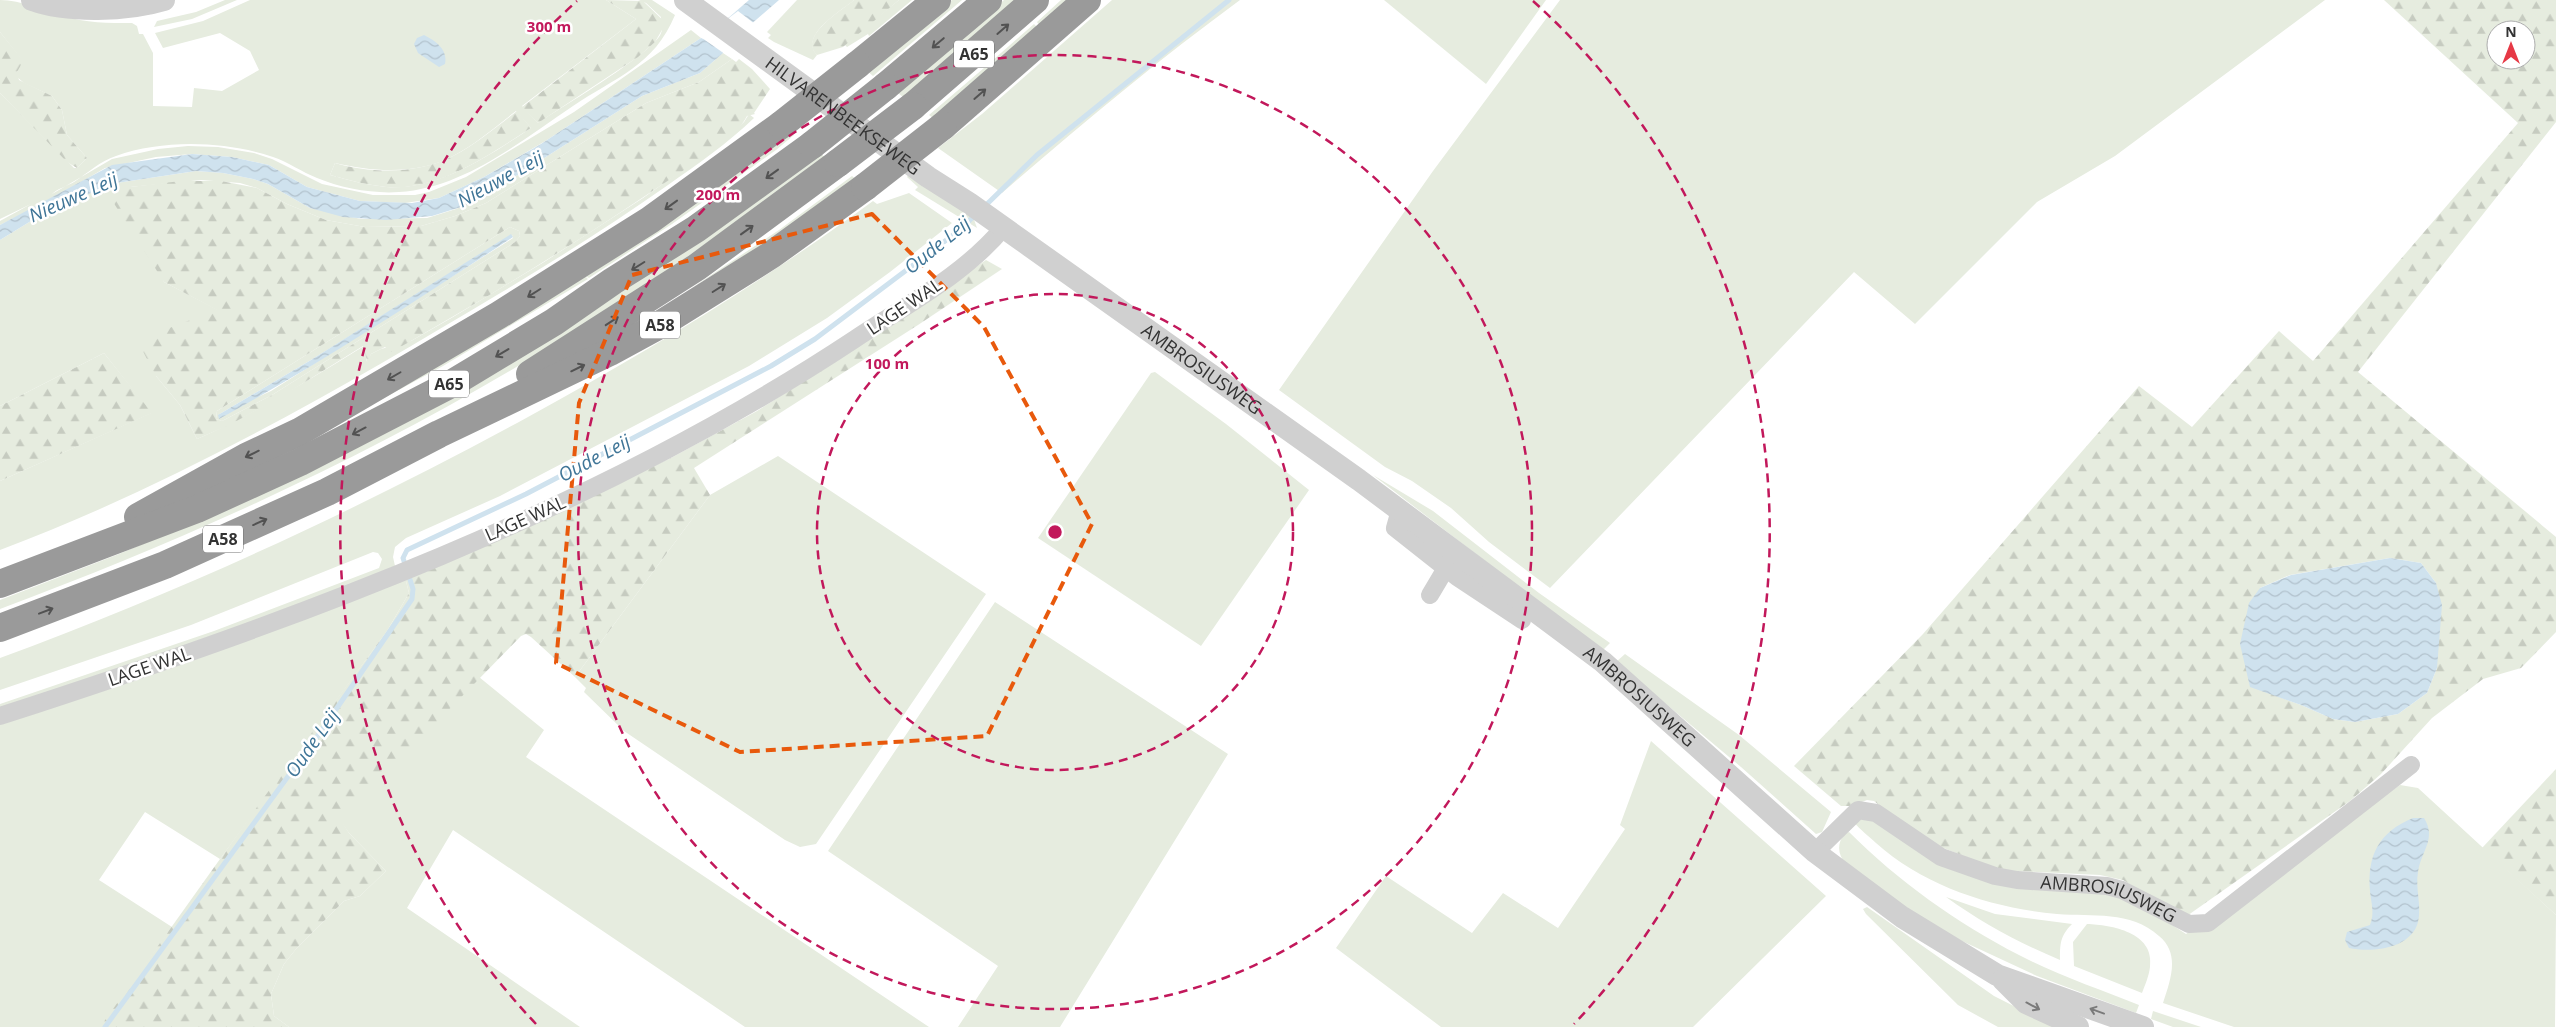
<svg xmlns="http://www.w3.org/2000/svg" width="2556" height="1027" viewBox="0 0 2556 1027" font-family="'Open Sans',sans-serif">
  <defs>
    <pattern id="forest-firs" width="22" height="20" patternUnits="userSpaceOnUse" patternTransform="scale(1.25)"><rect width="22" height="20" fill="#e6ecdf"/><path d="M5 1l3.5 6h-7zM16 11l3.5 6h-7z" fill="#c6cbc0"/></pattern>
    <pattern id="water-waves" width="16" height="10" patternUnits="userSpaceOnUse" patternTransform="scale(1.25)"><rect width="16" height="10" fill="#cfe2ee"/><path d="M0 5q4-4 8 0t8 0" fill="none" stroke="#b2c2cd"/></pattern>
  </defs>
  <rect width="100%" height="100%" fill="#fff"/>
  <!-- grass -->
  <g fill="#e6ecdf" fill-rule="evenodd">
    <path d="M0,0C22,0 42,11 63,16C85,23 109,23 132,23L137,26L139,34H143L153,53V106L192,107L194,88L222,91L259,70L250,51L220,33L163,48L155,33L203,21L250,0H606L636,19L522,106L538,123C560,108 655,52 661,33C663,29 661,21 661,17L646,3L638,0H652L675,15C654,66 616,77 573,106C521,141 464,188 399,192C373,194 341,188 317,178C302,172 288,162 273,157C225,141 164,139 116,156C100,161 88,173 74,182C67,186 57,189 52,194L112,159L158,149L188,146L218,147L254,153L272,159L322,184L373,195H415L429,192L466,177L574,112L691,30L701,38L547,140L484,177L439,198L405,203L360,201L307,187L269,165L232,157L192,154L156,157L105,168L49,201L0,225V221L31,204L0,219V93L74,168H77L87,158L67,135L62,110L52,96L24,83L17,77V72L22,60L0,32ZM516,111L531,128C490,155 438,191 386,187C368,185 348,180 330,175L335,163C373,172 418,175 453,156C476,144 495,127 516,111Z"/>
    <path d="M225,0H237L192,19L154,27L157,21L196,12Z"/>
    <path d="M797,0H854C840,12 799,35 817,55L813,60L774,42L768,38L771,35L767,32Z"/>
    <path d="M899,0H912L869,36L868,34L847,47L845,45L848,41Z"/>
    <path d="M952,0H962L873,76L867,71Z"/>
    <path d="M1004,0H1017L903,97L898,93Z"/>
    <path d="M1061,0H1072L934,119L929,115L991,62L993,65L995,63L993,60L1034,24L1037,27L1039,25L1037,22Z"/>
    <path d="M1112,0H1240C1157,61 1079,126 1002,193L938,148L982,114Z"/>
    <path d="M1384,0H1546L1486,84Z"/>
    <path d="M1560,0H2325L2115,156L2037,202L1915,324L1854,272L1550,588L1489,542L1451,508L1412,481L1385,467L1279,390L1433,171Z"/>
    <path d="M723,53L732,59L699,82L646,103L486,203L455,216L421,226L365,227L326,220L287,204L257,188L240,183L201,180L130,187L164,282L218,310L156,376L180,405L197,439C256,413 309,380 364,346L367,362L371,354L381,349L411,341L453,317L544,262L643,198L723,141L744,122L749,114L754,118C728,143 698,164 668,185C614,223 559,258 502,292C342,388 176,484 0,550V481L151,413L104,353L0,406V240L31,221L110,184L196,171L223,173L253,179L268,184L310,208L361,219L427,218L456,209L483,197L642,96L700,73Z"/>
    <path d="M790,132L794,135L776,150L672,224L589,278L585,276L588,279L443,366L360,411Z"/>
    <path d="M820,153L826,158C740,220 654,282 564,338C387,449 195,536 0,609V600L119,554L197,521Z"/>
    <path d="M911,171L972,214L977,228L915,190L918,187L907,177Z"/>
    <path d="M852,176L857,180L801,221L690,289L779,230Z"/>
    <path d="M909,193L952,223L890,272L827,318L749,366L500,496L406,538L395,547L393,557L395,566L324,597L0,710V704L214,631L379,568L382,559L378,553L373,552L191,625L0,690V658C182,591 358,510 528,417C650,350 761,283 873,201L877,204Z"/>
    <path d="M510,227L519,231L520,236L515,242L272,395L222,421L216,419L217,411ZM512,235L513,238L271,391L218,415L311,360Z"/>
    <path d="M1155,372L1226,424L1309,490L1201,646L1038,538L1151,373Z"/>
    <path d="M778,456L986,594L816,844L800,847L785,840L624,731L584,692L586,688L575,677L710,495Z"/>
    <path d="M1373,475L1433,511L1539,593L1610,643L1602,651Z"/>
    <path d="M405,577L409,593L387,631L220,859L145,812L99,880L172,927L104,1023L108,1027H0V722Z"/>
    <path d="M995,602L1228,754L1060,1027H958L998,966L828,851Z"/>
    <path d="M1625,654L1739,735L1831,812L1822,832L1816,834L1741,767L1616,662Z"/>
    <path d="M479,677L544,730L526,757L929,1027H745L453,830L407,908L580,1027H289L274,1016L271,994L284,964L296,949L344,901L360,896L386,871L349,833L340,820Z"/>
    <path d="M1651,741L1826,896L1693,1027H1441L1336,948L1386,876L1472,933L1503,893L1558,928L1625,829L1620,825Z"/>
    <path d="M2400,785L2418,788L2556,915L2555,1027H2234L2163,1003C2170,981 2181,954 2159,936C2130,910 2093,917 2057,914C1993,908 1925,887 1876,843C1869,836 1860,830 1854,822L1868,816L1932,858L2098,888L2149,910L2186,934Z"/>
    <path d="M1849,832C1898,881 1957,923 2019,955C2057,975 2099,989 2139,1005L2136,1013L2037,976L1949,935L1912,913L1846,865C1838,854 1836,845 1845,833Z"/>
    <path d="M1946,897L1995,914L2072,924C2060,936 2060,944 2060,960C2019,943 1982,923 1946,897Z"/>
    <path d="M1867,907L1994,996L2055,1027H1998L1958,1005L1866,914L1863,909Z"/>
    <path d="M2087,924C2111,925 2155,932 2150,967C2149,976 2145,985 2142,993L2074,966L2073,942Z"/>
    <path d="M2153,1011L2201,1027H2173L2151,1019Z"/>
  </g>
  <!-- forest -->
  <g fill="url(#forest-firs)" fill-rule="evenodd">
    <path d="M606,0L643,1L666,23L655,42L638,57L538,123L522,107L636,19Z"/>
    <path d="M854,0H899L843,47L817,55C798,36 841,11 854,0Z"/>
    <path d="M2384,0H2556V122L2358,372L2556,537V632L2521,668L2483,679L2432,718L2381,774L2350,801L2184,918L2123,880L2100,875L2013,871L1989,866L1933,844L1900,822L1874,801L1867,800L1851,806H1841L1794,766L1923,634L2139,386L2192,427L2279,331L2313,361L2518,123ZM2496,30H2526V60H2496ZM2390,558L2421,563L2436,583L2437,668L2427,693L2398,714L2355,722L2333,719L2301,705L2250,686L2260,588L2290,575Z"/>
    <path d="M0,32L22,59V63L17,72L19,80L52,96L62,110L67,135L87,158L77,168L67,162L0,93Z"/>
    <path d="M732,59L736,62L739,59L752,69L770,89L754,113L755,114L747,116C736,139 691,165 669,180C585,237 499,291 411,341L391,352L385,347L371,354L368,364L363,346L281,397L229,425L197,439L180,405L156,376L137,340L217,310L164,282L108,194L130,187L181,181H221L257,188L287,204L326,220L365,227L421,226L455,216L486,203L646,103L699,82ZM510,227L519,231L520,236L515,242L272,395L222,421L216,419L217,411Z"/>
    <path d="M517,111L531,128C490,154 438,192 386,187C368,185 348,180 330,175L335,163C372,174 419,174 453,156C476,144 496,127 517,111Z"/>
    <path d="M986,260L1002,269L918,325L694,468L710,495L575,677L531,637L526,634L521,636L341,820L349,833L386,871L360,896L344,901L296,949L284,964L271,994L274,1016L289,1027H108L103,1023L262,800L387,631L409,593L405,577L669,459L757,411L864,343Z"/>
    <path d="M104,353L152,413L0,481V406Z"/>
    <path d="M2556,769V915L2482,848Z"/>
  </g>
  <!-- water -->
  <g fill="url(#water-waves)">
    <path d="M749,0H779L721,50L723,53L700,73L642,96L483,197L461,207L432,216L386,220L343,217L310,208L268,184L253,179L223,173L196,171L110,184L31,221L0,240V225L112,165L192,154L232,157L269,165L307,187L360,201L412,203L439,198L484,177L541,144L701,38L704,39Z"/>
    <path d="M424,35C436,41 448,50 445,64L439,67L418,53L414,44L417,38Z"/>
    <path d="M511,234L513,237C417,300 320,364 219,419L218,415L311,360Z"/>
    <path d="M2390,558L2421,563L2436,583L2442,605L2437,668L2427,693L2398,714L2355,722L2333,719L2301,705L2250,687L2240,644L2249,603L2260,588L2291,575Z"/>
    <path d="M2413,818H2424C2437,839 2421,851 2418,872C2415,888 2422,906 2418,922C2411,949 2371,953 2349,948L2345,940L2347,932L2370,925C2375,913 2371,903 2370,891C2367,855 2379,832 2413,818Z"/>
  </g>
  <!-- pier -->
  <path fill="#fff" d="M738,11L755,24L722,52L702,38Z"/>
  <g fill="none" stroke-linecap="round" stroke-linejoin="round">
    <!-- stream -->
    <g stroke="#cfe2ee" stroke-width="5">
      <path d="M985,206L1037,155L1229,0"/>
      <path d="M105,1027L319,734L412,599L413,589L403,558L407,550L526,494L771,366L815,339L961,229L975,215"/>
    </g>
    <!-- minor -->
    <g stroke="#d0d0d0" stroke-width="18">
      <path d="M1400,510L1395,528L1457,577L1522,620"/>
      <path d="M1430,595L1452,558"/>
      <path d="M0,716C296,620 594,512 855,339C906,305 964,275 1003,228"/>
      <path id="s1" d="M1815,852L1858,810L1876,813L1941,857L1995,876L2017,880L2107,886L2122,890L2189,924L2208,923L2411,765"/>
    </g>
    <!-- tertiary -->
    <g stroke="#d0d0d0" stroke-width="22">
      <path d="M32,0C68,13 128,11 164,0"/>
      <path id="s2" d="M685,0L928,177L969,203L1359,480L1603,662L1815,852L1902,917L1997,975L2143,1027"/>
      <path d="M2003,980L2026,1003L2078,1027"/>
    </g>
    <!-- motorway -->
    <g stroke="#9a9a9a" stroke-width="28">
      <path d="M857,65L937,0"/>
      <path d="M886,86L988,0"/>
      <path d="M913,106L1035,0"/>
      <path d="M943,126L1087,0"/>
      <path d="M530,374L697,267L838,163"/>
      <path d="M138,517L246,457L299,432L499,315L650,220L781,125"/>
      <path d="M0,584L197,509L300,462L451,384L554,322L613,281L696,229L812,145"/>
      <path d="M0,628L165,565L327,492L439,434L610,352L656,327L771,255L865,187"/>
    </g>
    <!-- motorway-bridge -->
    <g stroke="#9a9a9a" stroke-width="28">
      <path d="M781,125L857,65"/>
      <path d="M812,145L886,86"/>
      <path d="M838,163L913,106"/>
      <path d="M865,187L943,126"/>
    </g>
  </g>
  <!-- one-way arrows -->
  <defs><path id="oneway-shaft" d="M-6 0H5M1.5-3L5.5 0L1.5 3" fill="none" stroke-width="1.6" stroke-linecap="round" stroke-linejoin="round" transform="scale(1.25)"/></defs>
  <g stroke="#525252">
    <use href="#oneway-shaft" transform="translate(1003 29) rotate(-41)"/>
    <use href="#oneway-shaft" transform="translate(938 43) rotate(140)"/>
    <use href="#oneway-shaft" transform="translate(980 94) rotate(-41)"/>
    <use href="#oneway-shaft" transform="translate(772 174) rotate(144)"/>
    <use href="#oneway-shaft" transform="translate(671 205) rotate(144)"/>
    <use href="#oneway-shaft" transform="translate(747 230) rotate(-36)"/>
    <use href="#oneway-shaft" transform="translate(638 266) rotate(148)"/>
    <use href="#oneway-shaft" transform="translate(719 288) rotate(-32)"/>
    <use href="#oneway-shaft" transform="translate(534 293) rotate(148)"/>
    <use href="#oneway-shaft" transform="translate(612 321) rotate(-33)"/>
    <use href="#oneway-shaft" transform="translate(502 353) rotate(149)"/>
    <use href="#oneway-shaft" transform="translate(578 368) rotate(-26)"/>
    <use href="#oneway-shaft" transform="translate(394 376) rotate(150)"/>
    <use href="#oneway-shaft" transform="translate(359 431) rotate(152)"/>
    <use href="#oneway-shaft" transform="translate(252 454) rotate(154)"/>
    <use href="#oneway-shaft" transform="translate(260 522) rotate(-24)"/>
    <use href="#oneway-shaft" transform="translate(46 611) rotate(-21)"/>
  </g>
  <g stroke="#7a7a7a">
    <use href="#oneway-shaft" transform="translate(2033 1006) rotate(28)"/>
    <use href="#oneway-shaft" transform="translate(2097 1011) rotate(-160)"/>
  </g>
  <!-- marked area -->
  <path fill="none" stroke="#e8590c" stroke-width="4" stroke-dasharray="10 6" stroke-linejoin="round" d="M872,214L984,327L1092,524L987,736L740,752L556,663L579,403L632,275Z"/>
  <!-- distance rings -->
  <g fill="none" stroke="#c2185b" stroke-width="2.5" stroke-dasharray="9 6">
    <circle cx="1055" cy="532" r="238"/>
    <circle cx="1055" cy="532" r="477"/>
    <path d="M536 1024A715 715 0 0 1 577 1M1533 1A715 715 0 0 1 1574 1024"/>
  </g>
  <g text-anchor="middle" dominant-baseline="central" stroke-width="5" stroke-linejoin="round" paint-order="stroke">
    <!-- shield labels -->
    <g fill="#fff" stroke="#707070" stroke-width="1">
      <rect x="954" y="40.5" width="40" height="27" rx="4"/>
      <rect x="640" y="311.5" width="40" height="27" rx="4"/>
      <rect x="429" y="370.5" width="40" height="27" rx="4"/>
      <rect x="203" y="525.5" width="40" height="27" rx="4"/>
    </g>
    <g font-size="16" font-weight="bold" fill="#333">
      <text x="974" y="54">A65</text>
      <text x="660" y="325">A58</text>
      <text x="449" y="384">A65</text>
      <text x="223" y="539">A58</text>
    </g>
    <!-- street labels -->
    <g font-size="18" fill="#333" stroke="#fff">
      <text stroke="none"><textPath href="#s2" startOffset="196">HILVARENBEEKSEWEG</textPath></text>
      <text transform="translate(904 306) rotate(-34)">LAGE WAL</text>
      <text stroke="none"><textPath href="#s2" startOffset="635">AMBROSIUSWEG</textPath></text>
      <text transform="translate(525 518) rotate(-24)">LAGE WAL</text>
      <text transform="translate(149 666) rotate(-19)">LAGE WAL</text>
      <text stroke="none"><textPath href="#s2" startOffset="1182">AMBROSIUSWEG</textPath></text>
      <text stroke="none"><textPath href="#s1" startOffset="331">AMBROSIUSWEG</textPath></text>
    </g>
    <!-- water labels -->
    <g font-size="19" font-style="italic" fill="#3f7597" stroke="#fff">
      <text transform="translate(500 179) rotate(-29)">Nieuwe Leij</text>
      <text transform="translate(73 197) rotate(-24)">Nieuwe Leij</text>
      <text transform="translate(937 245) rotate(-39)">Oude Leij</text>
      <text transform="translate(594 458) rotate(-28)">Oude Leij</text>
      <text transform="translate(312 743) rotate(-55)">Oude Leij</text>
    </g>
  </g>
  <circle cx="1055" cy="532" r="8" fill="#c2185b" stroke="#fff" stroke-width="2.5"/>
  <g font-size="15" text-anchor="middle" font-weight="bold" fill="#c2185b" stroke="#fff" stroke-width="5" stroke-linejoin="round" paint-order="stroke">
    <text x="549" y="32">300 m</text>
    <text x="718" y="200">200 m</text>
    <text x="887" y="369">100 m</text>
  </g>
  <!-- north arrow -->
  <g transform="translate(2511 45)"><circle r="24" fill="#ffffff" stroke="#adadad"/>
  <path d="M0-4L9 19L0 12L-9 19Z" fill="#e63946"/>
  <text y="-8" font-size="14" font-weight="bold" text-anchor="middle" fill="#333333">N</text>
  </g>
</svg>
